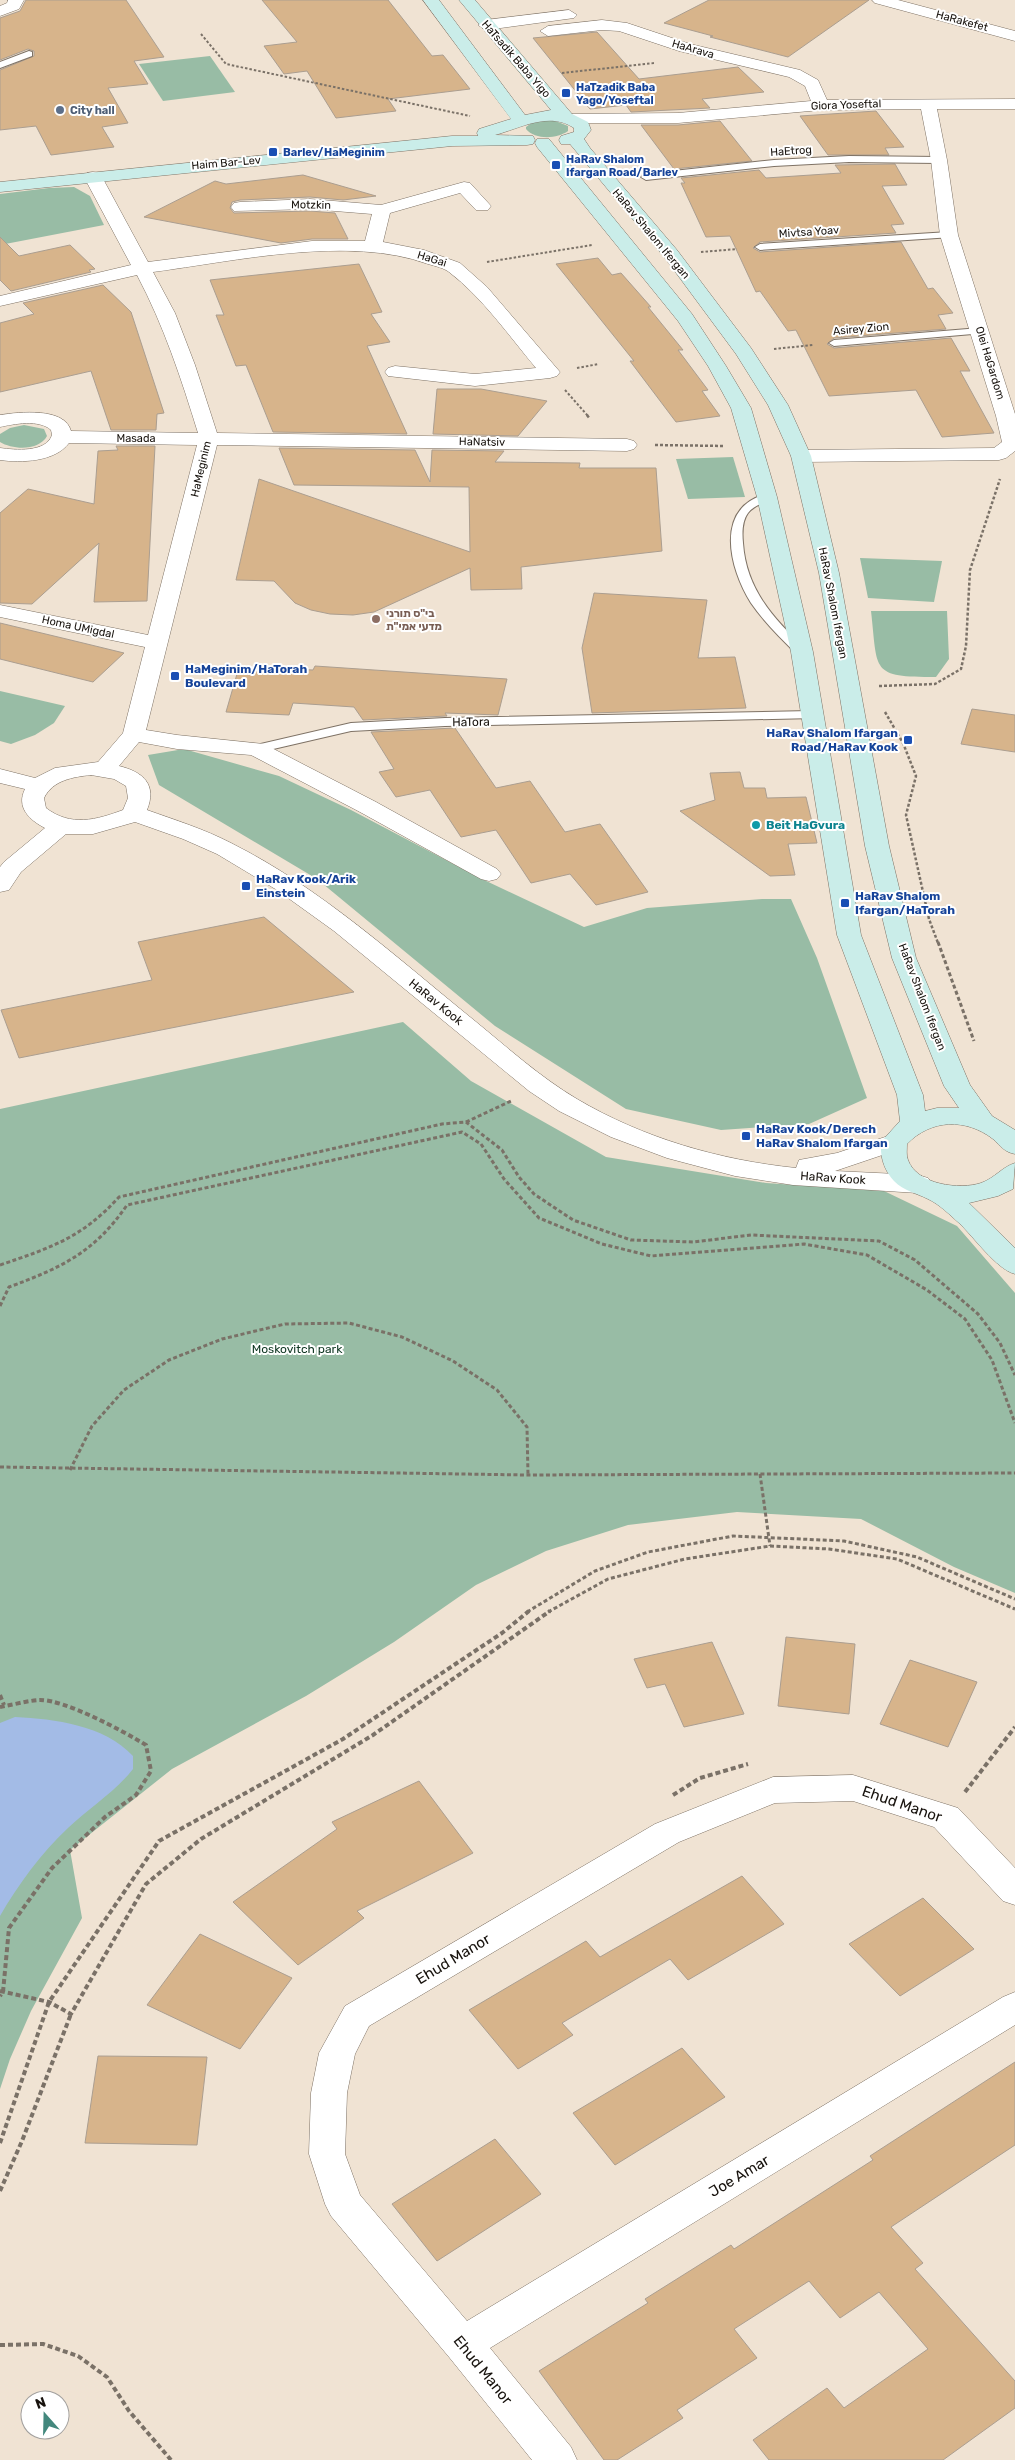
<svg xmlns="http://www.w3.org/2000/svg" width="1015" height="2460" viewBox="0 0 1015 2460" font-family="Rubik,Heebo,sans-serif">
  <rect width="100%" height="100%" fill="#f0e3d3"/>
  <!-- green -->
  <g fill="#98bca5">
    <path d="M210,56L235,92L163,101L139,64Z"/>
    <path d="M553,120L568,126V131C557,139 535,140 526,129V127L533,122Z"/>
    <path d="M74,187L90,196L104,225L0,245V194L49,188Z"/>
    <path d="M24,425L44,429L47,436C39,451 13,450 0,442V434L10,428Z"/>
    <path d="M733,457L745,497L688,499L676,459Z"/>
    <path d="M860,558L942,561L934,602L868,598Z"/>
    <path d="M871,611H947L949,659L936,677C870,677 878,672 871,611Z"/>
    <path d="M0,691L65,706L54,723L35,735L11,744L0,741Z"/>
    <path d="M184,749L279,776L351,810L482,879L584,927L647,908L762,899H791L817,958L867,1098L809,1124L721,1130L626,1109L495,1026L317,879L159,785L148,755Z"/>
    <path d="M403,1022L471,1081L606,1157L766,1183L884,1191L957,1226L1015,1293V1593L954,1567L861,1519L737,1512L628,1525L546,1551L476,1585L394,1642L306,1696L172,1769L70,1850L82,1918L31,2011L10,2059L0,2089V1109Z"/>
  </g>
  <!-- water -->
  <path fill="#a3bbe6" d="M15,1717C55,1719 104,1725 133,1756V1769C115,1792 89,1808 68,1828C41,1853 18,1885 0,1916V1723Z"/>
  <!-- building -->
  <g fill="#d7b48b" stroke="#ab9e90">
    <path d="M26,0H126L164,57L134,61L148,84L108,88L128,123L102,127L114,147L51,155L36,126L0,130V70L34,56V51L28,49L0,60V18L20,11Z"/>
    <path d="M262,0H388L432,56L443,55L470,89L388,99L396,111L336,118L307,71L284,74L264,46L297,42Z"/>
    <path d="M709,0H869L788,57L710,37L713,36L664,23Z"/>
    <path d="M597,32L639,79L738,67L764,92L702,99L710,108L631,112L626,105L590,109L533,38Z"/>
    <path d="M876,111L904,147L885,148L889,155H828L800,116Z"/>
    <path d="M720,121L752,161L674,169L641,125H678Z"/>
    <path d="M895,164L907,185L882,186L904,224L891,225L896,233L760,242L753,248L760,252L901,242L928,289L933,288L953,313L938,315L946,329L834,338L827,344L834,348L951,338L970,371H960L994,433L942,437L916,390L829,396L796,330L788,331L760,291L756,292L730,236L706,237L681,183H685L681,178L759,170L766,178L841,173L835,165Z"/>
    <path d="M303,175L376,196L343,200L310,197L240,200L232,202L230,208L234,213L310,211L335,213L348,239H312L281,243L144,217L215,181L226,184Z"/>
    <path d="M0,237L19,256L70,245L95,269L89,270L91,272L11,291L0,280Z"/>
    <path d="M598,258L612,275L621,273L651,307H648L683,350H678L708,390L702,391L720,416L676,422L630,361H634L556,264Z"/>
    <path d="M359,264L382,312L371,314L390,342L367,346L407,434L273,432L246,365L236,366L216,315H224L210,280Z"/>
    <path d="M103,285L131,312L164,413L157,414L156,430H111L91,371L0,392V323L34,314L23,303Z"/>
    <path d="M437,389H481L547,401L518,436L433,434Z"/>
    <path d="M116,446H155L147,601L94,602L99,543L32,604L0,603V513L28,489L94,504L98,451L118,450Z"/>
    <path d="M279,448L415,450L430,482L432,450L504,451L495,462L580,463L579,468H656L662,551L521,567L522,589L471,590L470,568L374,612L353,615L330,614L311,610L295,603L274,581L236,580L259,479L470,552L469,487L294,485Z"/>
    <path d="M594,593L707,600L698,658L735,657L746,708L592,713L582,648Z"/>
    <path d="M0,623L83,643L124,653L93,682L0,659Z"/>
    <path d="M315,666L507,679L498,715L445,713L447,716L363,720L354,707L293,703L289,715L226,712L239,667L313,670Z"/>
    <path d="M972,709L1015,715V752L961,744Z"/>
    <path d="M455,728L496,788L530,781L565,832L600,824L648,892L596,905L570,874L531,883L496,830L461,837L430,790L396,797L379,772L394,769L371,732Z"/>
    <path d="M740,772L744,788H765L767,798L806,797L817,843L788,844L795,875L770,876L680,811L715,800L710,773Z"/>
    <path d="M264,917L354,992L19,1058L1,1010L152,980L138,942Z"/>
    <path d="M786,1637L855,1644L849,1714L778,1706Z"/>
    <path d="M712,1642L744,1714L684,1727L665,1684L647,1688L634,1659Z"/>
    <path d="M910,1660L977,1682L948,1747L880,1724Z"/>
    <path d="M419,1781L473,1853L357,1911L364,1918L298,1965L233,1902L337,1829L332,1822Z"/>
    <path d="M742,1876L784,1924L688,1980L670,1959L562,2023L573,2035L518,2069L469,2010L586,1941L600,1957Z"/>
    <path d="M923,1898L974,1949L900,1996L849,1944Z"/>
    <path d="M200,1934L292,1978L240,2049L147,2005Z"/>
    <path d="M682,2048L725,2097L615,2165L573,2113Z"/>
    <path d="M98,2056L207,2057L197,2145L85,2143Z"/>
    <path d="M1015,2062V2145L891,2227L923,2263L915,2269L1015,2381V2408L943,2460H769L753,2440L827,2388L844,2408L928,2349L879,2292L840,2318L809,2281L734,2329L757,2358L677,2410L683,2418L617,2460H604L539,2371L648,2303L645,2299L731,2245L734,2249L873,2160L870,2156Z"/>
    <path d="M495,2139L541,2194L437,2261L392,2204Z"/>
  </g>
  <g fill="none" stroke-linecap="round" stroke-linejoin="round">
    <!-- lane casing -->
    <g stroke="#7e7265" stroke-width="2">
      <g id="lane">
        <path d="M29,51L32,52V56L0,68V62Z"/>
        <path d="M849,156L939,157L944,160L939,163L849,162L774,166L646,180L641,177L646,174L774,160Z"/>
        <path d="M949,232L952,233V237L760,250L755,247L760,244Z"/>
        <path d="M980,328L985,331L984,333L834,346L829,343L834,340Z"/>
        <path d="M767,494L773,497L771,499C763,503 753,506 748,513C742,521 742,533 743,543C746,589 774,620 806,649L808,652L802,656L798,655C781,639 764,622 751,603C729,568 714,507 767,494Z"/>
        <path d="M811,711L817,715L815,718L445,726L351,731L256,753L250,749L252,746L351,723L445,718Z"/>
      </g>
    </g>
    <!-- street casing -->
    <g stroke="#7e7265" stroke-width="1">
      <g id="street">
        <path d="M8,0H24L19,9L0,16V6L7,3Z"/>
        <path d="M872,0H898L1015,31V41L875,3Z"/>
        <path d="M569,10L577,15L574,18L486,30L478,25L486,20Z"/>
        <path d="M602,20L627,23L690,44L800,70L818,80L827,100L1015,99V109H937L947,160L958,235L1015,414V451L1006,458L999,460L801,462L794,460L791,456L794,452L801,450L994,448L1002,442L996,416L940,235L931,160L921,109L821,110L678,123H567L565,119L567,115L573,114L678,113L811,101L805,86L789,77L679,51L619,31L602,30L548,36L540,31L548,26Z"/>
        <path d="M93,172L99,173L102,177L148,262L312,241H365L372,214L310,209L234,211L231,207L234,203L240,202L310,199L381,205L464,182L470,183L491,206L488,210H476L460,193L390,213L383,242L424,250L460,263L487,287L560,372L557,376L550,378L475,386L388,376L385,372L388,368L395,366L475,374L536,368C509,336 483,298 449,272C444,268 435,266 428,264C349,235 236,261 153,272L175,313L195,365L217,433L627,439L634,441L637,445L634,449L627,451L217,445L146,730L177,735L264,744L376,802L497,869L501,874L497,879L489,881L481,879L360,812L251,755L177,749L139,742L119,766C144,772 157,785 147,810C175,820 204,829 231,843C321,888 397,958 475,1021C508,1048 540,1077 577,1099C643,1138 719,1160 796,1168L799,1160L837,1153L894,1134L903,1136L907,1142L903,1148L835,1171L918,1175L928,1178L932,1184L928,1190L918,1193L793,1185L735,1176L667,1158L611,1137L559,1111L529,1091L334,931L277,890L217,854L183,839L135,822L93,834H66L21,872L9,890L0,892V867L4,862L45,828C29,820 16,807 25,789L0,783V769L35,778L55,768L98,762L123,733L145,647L0,617V605L148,635L197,445L69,443C55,462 21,463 0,460V448C15,450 46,453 52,435L51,430C39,419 14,424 0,427V415C19,412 65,407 71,431L198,433C181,378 164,326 137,275L0,306V296L131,265L84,177L87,173ZM91,775L114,779L126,786L128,798L123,810C96,820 71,827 46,808L44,798C53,780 73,777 91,775Z"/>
        <path d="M853,1775L958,1808L1015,1868V1905L1003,1901L934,1827L853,1801L775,1803L679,1842L369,2026L355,2054L347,2093L345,2154L360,2195L467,2321L1003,1997L1015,1992V2025L490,2348L571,2447L577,2460H532L449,2357L331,2216L325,2204L309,2154L311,2093L319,2053L345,2006L655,1824L773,1777Z"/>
      </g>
    </g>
    <!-- secondary casing -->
    <g stroke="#7e7265" stroke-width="1">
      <path id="secondary" d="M423,0H439L525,115L551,110L459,0H475L572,114L588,122L591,130L584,139L590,148L677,250L751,348L788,405L811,456L839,573L889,846L916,958L970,1085L992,1116L1015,1130V1154C1004,1152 1001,1146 993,1139C966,1118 931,1119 907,1144C907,1149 906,1155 908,1160C917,1185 960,1190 981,1183C995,1178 1002,1167 1015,1163L1013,1189L998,1196L969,1203L1015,1248V1274C996,1269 974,1237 959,1223C950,1215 939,1204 928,1199C916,1193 904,1191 894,1181C884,1170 880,1157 881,1142L900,1121L897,1095L837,935L791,652L757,497L731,408L708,366L678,321L537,147L535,143L537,139H549L692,314L726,366L751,408L777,497L813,652L861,935L923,1095L925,1111L937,1108H959L944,1086L892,958L865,846L819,573L791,456L768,405L736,354L665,258L570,144H561L559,140L561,136L574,132V128C549,111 521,128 495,135L533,136L535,140L533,144L527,145L452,146L0,192V182L452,136H478L477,133L479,129L511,119Z"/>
    </g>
    <!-- path-far3 -->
    <g stroke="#7a7167" stroke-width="2" stroke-dasharray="2.5 2" stroke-linecap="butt">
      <path d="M201,34L226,64L470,116"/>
      <path d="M562,73L655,63"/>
      <path d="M701,252L737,249"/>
      <path d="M487,262L592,245"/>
      <path d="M774,349L813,345"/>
      <path d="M577,368L599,364"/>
      <path d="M565,390L588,416"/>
    </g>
    <!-- path-far2 -->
    <g stroke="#7a7167" stroke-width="2.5" stroke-dasharray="3 2" stroke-linecap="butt">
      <path d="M587,415L590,419"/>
      <path d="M655,445L724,446"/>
      <path d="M879,686L935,684L961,669L966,646L970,570L1000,479"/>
      <path d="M885,712L903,743L916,776L906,815L929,919L938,943"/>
    </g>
    <!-- path-far1 -->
    <g stroke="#7a7167" stroke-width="3" stroke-dasharray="4 2.5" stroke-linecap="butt">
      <path d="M938,942L974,1041"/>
      <path d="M466,1122L511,1101"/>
      <path d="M0,1265C50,1248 82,1238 119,1197L442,1124L466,1122L502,1150L519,1177L534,1194L573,1220L631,1240L693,1242L751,1235L879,1241L915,1260L978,1314L1000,1343L1015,1375"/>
      <path d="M0,1306L9,1287C61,1268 95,1252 127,1205L462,1132L481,1144L504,1179L539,1218L602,1244L651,1256L804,1244L867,1255L927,1290L965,1319L992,1360L1015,1423"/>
      <path d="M0,1467L528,1475L1015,1473"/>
      <path d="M70,1470L92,1426L124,1390L169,1360L222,1339L285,1324L349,1323L402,1337L453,1361L497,1390L527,1427L528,1475"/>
      <path d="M760,1474L770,1546"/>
      <path d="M527,1612L595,1571L648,1552L733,1536L844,1541L917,1557L1015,1599"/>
      <path d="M548,1612L608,1579L685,1559L770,1546L829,1549L897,1559L1015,1609"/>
    </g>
    <!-- path -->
    <g stroke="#7a7167" stroke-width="4" stroke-dasharray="5 3" stroke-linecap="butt">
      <path d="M0,1695L4,1705"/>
      <path d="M0,1707C12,1705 26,1701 39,1700C64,1699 123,1731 146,1745L151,1771L136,1795L105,1817L52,1868L9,1928L3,1992L0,1996"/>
      <path d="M965,1792L1015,1727"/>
      <path d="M673,1795L700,1778L748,1764"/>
      <path d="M0,1991L49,2002L71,2014L146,1884L201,1839L373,1735L550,1611"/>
      <path d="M0,2143L49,2002L159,1841L343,1739L502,1633L529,1611"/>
      <path d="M0,2191L22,2141L71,2014"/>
      <path d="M0,2345L43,2344L78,2356L107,2377L129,2411L171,2460"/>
    </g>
    <!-- lane -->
    <use href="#lane" fill="#fff" fill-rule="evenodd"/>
    <!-- street -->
    <use href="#street" fill="#fff" fill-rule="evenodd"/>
    <!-- secondary -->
    <use href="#secondary" fill="#caede9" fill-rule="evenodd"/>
  </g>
  <!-- markers -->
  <g fill="#1a4fb4" stroke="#fff" stroke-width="2">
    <rect x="561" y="88" width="10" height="10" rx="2.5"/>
    <rect x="268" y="147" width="10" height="10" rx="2.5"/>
    <rect x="551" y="160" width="10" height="10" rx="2.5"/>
    <rect x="170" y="671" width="10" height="10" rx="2.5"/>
    <rect x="903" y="735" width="10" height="10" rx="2.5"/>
    <rect x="241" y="881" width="10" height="10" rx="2.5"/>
    <rect x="840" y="898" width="10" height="10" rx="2.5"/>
    <rect x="741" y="1131" width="10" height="10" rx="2.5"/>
  </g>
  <circle fill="#5c6f8a" stroke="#fff" stroke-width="2" cx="60" cy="110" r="5"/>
  <circle fill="#8d6e63" stroke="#fff" stroke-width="2" cx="376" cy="619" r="5"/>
  <circle fill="#0f9aa8" stroke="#fff" stroke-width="2" cx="756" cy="825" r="5"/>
  <g text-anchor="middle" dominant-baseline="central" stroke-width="4" stroke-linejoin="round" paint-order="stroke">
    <!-- far-street labels -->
    <g font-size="11" fill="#17120d" stroke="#fff">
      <text transform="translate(962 21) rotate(15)">HaRakefet</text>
      <text transform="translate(693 49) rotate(16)">HaArava</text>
      <text transform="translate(516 59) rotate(49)">HaTsadik Baba Yigo</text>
      <text transform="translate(846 105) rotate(-2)">Giora Yoseftal</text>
      <text transform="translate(791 151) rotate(-4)">HaEtrog</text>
      <text transform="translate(226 163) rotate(-5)">Haim Bar-Lev</text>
      <text transform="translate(311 205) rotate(1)">Motzkin</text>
      <text transform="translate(809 232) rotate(-4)">Mivtsa Yoav</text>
      <text transform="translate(651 234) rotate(50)">HaRav Shalom Ifergan</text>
      <text transform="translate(432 259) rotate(17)">HaGai</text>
      <text transform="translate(861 329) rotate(-5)">Asirey Zion</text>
      <text transform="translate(990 363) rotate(73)">Olei HaGardom</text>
      <text x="136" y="438">Masada</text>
      <text transform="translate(482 442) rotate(1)">HaNatsiv</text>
      <text transform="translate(201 469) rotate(-77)">HaMeginim</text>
      <text transform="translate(833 603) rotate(79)">HaRav Shalom Ifergan</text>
      <text transform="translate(78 627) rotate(12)">Homa UMigdal</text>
      <text transform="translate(922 997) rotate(69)">HaRav Shalom Ifergan</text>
    </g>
    <!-- far-transit labels -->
    <g font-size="11" font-weight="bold" fill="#164399" stroke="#fff" text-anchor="start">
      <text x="576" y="87">HaTzadik Baba<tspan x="576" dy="13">Yago/Yoseftal</tspan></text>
      <text x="283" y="152">Barlev/HaMeginim</text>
      <text x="566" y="159">HaRav Shalom<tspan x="566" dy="13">Ifargan Road/Barlev</tspan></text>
    </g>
    <!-- far-service labels -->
    <g font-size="11" font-weight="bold" fill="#4e5e75" stroke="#fff" text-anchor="start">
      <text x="70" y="110">City hall</text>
    </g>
    <!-- far-education labels -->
    <g font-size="11" font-weight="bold" fill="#785e54" stroke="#fff" text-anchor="start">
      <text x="386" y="613">בי"ס תורני<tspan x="386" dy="13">מדעי אמי"ת</tspan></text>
    </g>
    <!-- transit labels -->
    <g font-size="12" font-weight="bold" fill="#164399" stroke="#fff" text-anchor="start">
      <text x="185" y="669">HaMeginim/HaTorah<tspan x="185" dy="14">Boulevard</tspan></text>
      <text x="898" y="733" text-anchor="end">HaRav Shalom Ifargan<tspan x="898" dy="14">Road/HaRav Kook</tspan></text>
      <text x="256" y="879">HaRav Kook/Arik<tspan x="256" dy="14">Einstein</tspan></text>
      <text x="855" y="896">HaRav Shalom<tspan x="855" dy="14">Ifargan/HaTorah</tspan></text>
      <text x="756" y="1129">HaRav Kook/Derech<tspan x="756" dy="14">HaRav Shalom Ifargan</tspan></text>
    </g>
    <!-- street labels -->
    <g font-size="12" fill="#17120d" stroke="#fff">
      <text transform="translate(471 722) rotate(-1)">HaTora</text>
      <text transform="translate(436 1002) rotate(39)">HaRav Kook</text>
      <text transform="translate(833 1178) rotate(4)">HaRav Kook</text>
    </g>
    <!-- culture labels -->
    <g font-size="12" font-weight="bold" fill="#0d838f" stroke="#fff" text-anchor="start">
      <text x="766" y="825">Beit HaGvura</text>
    </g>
    <!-- park labels -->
    <g font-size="12" fill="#0d3520" stroke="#fff">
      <text x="297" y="1349">Moskovitch park</text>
    </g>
    <!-- near-street labels -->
    <g font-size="15" fill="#17120d" stroke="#fff">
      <text transform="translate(902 1804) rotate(19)">Ehud Manor</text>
      <text transform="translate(453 1959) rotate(-31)">Ehud Manor</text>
      <text transform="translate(739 2176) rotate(-31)">Joe Amar</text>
      <text transform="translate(483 2370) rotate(51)">Ehud Manor</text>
    </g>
  </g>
  <!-- north arrow -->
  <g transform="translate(45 2415) rotate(340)"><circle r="24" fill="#ffffff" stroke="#a2a09e"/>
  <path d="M0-4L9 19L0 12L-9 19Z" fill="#43887d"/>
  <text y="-8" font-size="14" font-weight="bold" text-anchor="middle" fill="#17120d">N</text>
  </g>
</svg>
